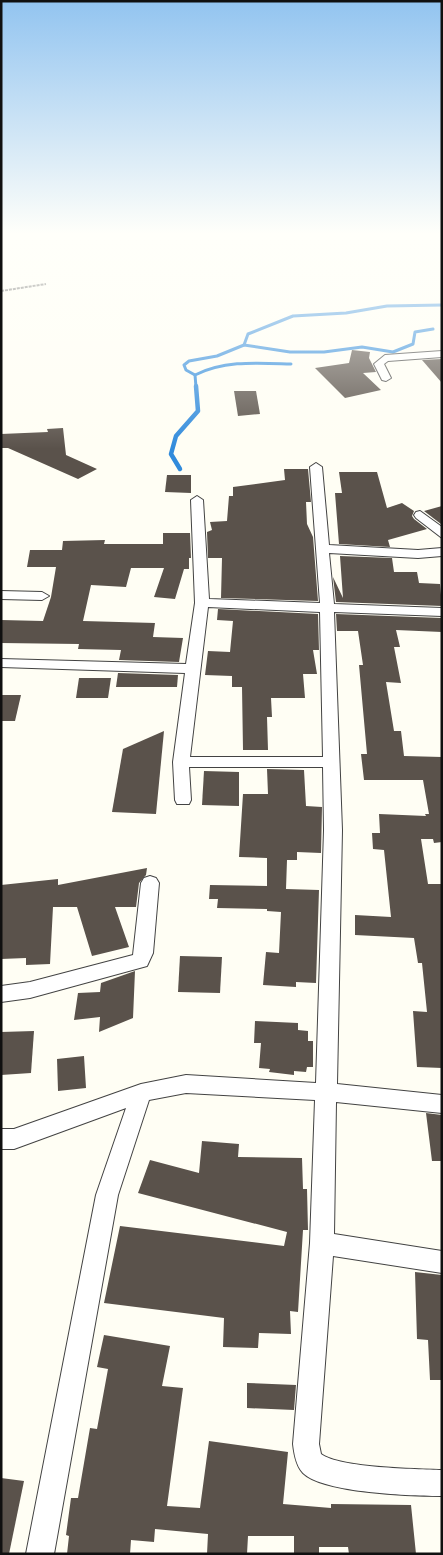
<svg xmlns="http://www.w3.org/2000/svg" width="443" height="1555" viewBox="0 0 443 1555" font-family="'Source Serif 4',serif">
  <rect width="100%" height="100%" fill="#fffef4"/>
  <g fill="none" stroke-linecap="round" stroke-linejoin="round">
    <!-- stream-far1 -->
    <g stroke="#318bdc" stroke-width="3">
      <path d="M244,345L290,352H324L362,347L393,352L413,344L415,332L433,329"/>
      <path d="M195,375L186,370L184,365L189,361L217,356L244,345L248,334L293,316L346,313L387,306L442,305"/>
      <path d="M196,387L195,375C225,360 258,363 291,364"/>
    </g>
    <!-- stream -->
    <path stroke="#318bdc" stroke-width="4.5" d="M180,469L171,454L176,436L198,411L196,386"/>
  </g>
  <!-- building -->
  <g fill="#5a524b">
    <path d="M352,350L370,352L369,358L376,372L363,373L381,390L345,398L315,368L349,363Z"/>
    <path d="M442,359V383L422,360Z"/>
    <path d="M234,391H256L260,414L238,416Z"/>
    <path d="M63,428L66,455L97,469L78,479L8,448H1V434L48,432L47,429Z"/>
    <path d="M284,469H308L311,502H306L307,524L313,537L318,601L221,598L222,558H208L207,532L212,530L210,522L227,521L229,496H233V487L285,480Z"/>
    <path d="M339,472H377L387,508L402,503L414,511L412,516L414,519L427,529L388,540L390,547L339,544L335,493H342Z"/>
    <path d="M167,475H191V493L165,492Z"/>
    <path d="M442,506L441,524L424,511Z"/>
    <path d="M163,533H190L191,558H189V569H184L175,599L154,597L164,568H131L126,587L91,585L83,621L155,623L153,637L183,638L179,662L119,660L121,650L78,649L79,644L1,643V620L43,621L51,597L56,567H27L30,550H62L63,541L105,540L104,544H163Z"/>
    <path d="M340,556L392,558L394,572H417L419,583L440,584L442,606L336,602L333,577L343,598Z"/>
    <path d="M218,609L318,614L319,650H313L317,674H303L305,698H271L272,717H267L268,750H243L242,687H232V676L205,675L208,651L230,652L233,621L217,620Z"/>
    <path d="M336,614L442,618V632L396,630L400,647H394L401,683L386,682L394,731H401L404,756L442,757V842L434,843L433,839H421L428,884H442V1068L417,1067L413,1011L427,1012L422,963H418L414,938L355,935V915L391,917L384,850L373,849L372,833H380L379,814L426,816L425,814H429L423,780H364L361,754H367L359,665H363L358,631H337Z"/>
    <path d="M118,673L178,675L177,687H116Z"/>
    <path d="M79,678H111L108,698H76Z"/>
    <path d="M1,695H21L15,721H1Z"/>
    <path d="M164,731L156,814L112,812L123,749Z"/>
    <path d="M267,769L304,770L306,806L322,807L321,853L297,852V860H287L286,889L319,890L316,983L296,982V987L263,985L266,952L279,953L281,912L267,911V909L217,908L218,899H209L210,885L267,886V858L239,857L243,794H268Z"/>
    <path d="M204,771L239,772V806L202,805Z"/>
    <path d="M147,868L146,875L139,883L136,907H115L129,947L92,956L77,907H53L50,964L26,965V958L1,959V885L58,879V885Z"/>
    <path d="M180,956L222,957L220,993L178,992Z"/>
    <path d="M135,971L133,1018L99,1032L100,1017L74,1020L78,993L100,992L101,983Z"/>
    <path d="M255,1021L298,1023V1030L308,1031V1041H313V1067H307L306,1072L294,1071V1075L269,1072L270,1069L259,1068L261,1043H254Z"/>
    <path d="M34,1031L31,1073L1,1075V1032Z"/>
    <path d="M84,1056L86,1088L58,1091L57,1059Z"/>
    <path d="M426,1113L442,1115V1161H432Z"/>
    <path d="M202,1141L239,1144L238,1157L302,1158L303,1189H307L308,1230H303L298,1312L290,1311L291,1334L259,1333L258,1348L223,1347L224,1318L104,1303L120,1226L284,1246L287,1232L138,1193L150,1160L199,1173Z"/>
    <path d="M415,1272L442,1275V1380H430L428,1340L417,1339Z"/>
    <path d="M104,1335L170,1346L162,1386L183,1388L167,1506L200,1508L209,1441L288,1452L283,1504L331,1508V1504L411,1505L416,1554H349L348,1547H319V1554H294V1536H248L247,1554H207L208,1534L155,1529L154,1542L131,1540L130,1554H67L69,1536L66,1535L71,1498H78L90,1428L97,1429L108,1369L97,1367Z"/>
    <path d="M247,1383L296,1385L294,1410L247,1408Z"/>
    <path d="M1,1478L24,1481L9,1554H1Z"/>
  </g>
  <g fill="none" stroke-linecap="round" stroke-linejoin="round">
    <!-- minor casing -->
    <g stroke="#434343" stroke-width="2">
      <g id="minor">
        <path d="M442,351V357L388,361L384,364L391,378L386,381L382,380L374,364L385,355Z"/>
        <path d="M316,463L322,467L329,545L418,550L442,548V556L418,558L329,553L334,604L442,608V616L334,612L342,830L337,1084L442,1095V1113L336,1102L334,1234L442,1251V1273L333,1256L319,1444L321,1454C340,1468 416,1469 442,1470V1496C413,1496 323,1493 303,1473C296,1466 294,1453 293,1444L310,1243L315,1100L186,1093L149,1100L118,1195L54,1554H26L96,1195L126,1108L14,1149H1V1129H14L141,1084L186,1075L316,1083L324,830L323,767H189L191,800L189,804H177L175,800L173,762L185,673L1,667V659L186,664L195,603L191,500L197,496L203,500L209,599L320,603L310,467ZM208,607L320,612L323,757H190Z"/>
        <path d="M420,511L442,527V538L416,518L414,515L416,512Z"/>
        <path d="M1,591L42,592L49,596L42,600L1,599Z"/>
        <path d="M150,876L156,878L159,883L153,953L147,966L30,998L1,1002V986L30,982L133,955L141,883L144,878Z"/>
      </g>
    </g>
    <!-- path -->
    <path stroke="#323232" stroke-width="2" stroke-dasharray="3 1" stroke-linecap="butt" d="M1,291L46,284"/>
    <!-- minor -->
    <use href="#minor" fill="#fff" fill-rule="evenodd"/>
  </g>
  <!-- sky -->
  <linearGradient id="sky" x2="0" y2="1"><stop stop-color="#92c4f0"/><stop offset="0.52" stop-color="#fffffa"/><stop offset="1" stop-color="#fffffa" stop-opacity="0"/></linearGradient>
  <rect width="443" height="449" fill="url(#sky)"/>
  <!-- border -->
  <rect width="443" height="1555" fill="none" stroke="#101010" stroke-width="5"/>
</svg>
